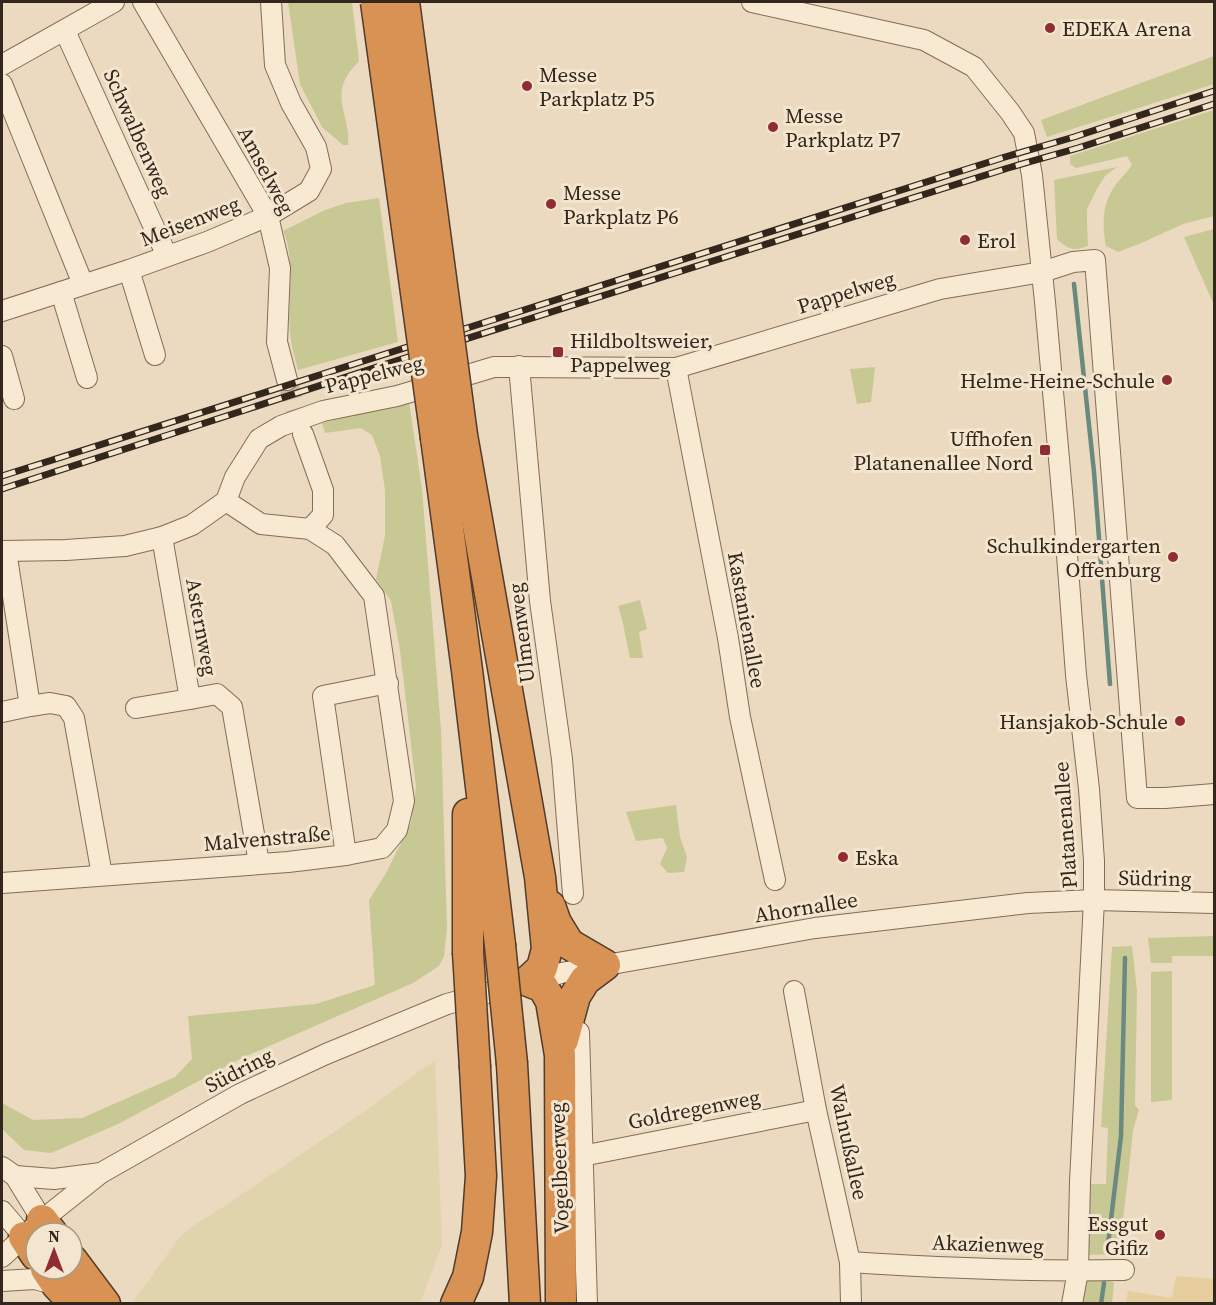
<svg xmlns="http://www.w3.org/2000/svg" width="1216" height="1305" viewBox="0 0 1216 1305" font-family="'Source Serif 4',serif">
  <rect width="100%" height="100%" fill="#ebdabf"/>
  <!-- farmland -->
  <path fill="#e0d4ad" d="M435,1060L442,1245L420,1303L135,1304L133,1302L179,1238L191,1227L223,1207L365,1111Z"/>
  <!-- green -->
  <g fill="#c7c894">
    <path d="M288,2H352L359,61C355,66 350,70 347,76C333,98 351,122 348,145H343L322,127L300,84Z"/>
    <path d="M1214,56V84L1047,137L1041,120Z"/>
    <path d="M1214,110V216L1183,224L1139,244L1118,252L1106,246C1102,223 1102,202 1117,183C1122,177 1128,171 1132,165L1127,156L1076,168L1070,164V156Z"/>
    <path d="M1117,167L1105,176L1097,189L1087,209V223L1088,246C1073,251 1069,250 1057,239L1054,180Z"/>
    <path d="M379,198L398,342L298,370C295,358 291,345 290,333C287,303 296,257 283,231L325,210L346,203Z"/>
    <path d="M1214,229V305L1184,237Z"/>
    <path d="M875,367L871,402L857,404L850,369Z"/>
    <path d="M409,402L422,489L441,730L447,929L444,956L439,966L413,983L242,1058L118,1124L51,1153L24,1150L2,1129V1103L33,1120L82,1118L175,1077L192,1059L188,1016L316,1004L375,985L369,900L385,875L411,823L416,787L400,650L391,601L376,579L385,536V490L380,456L372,435L361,428L325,433L322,423Z"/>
    <path d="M640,600L647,629L639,632L643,658H630L622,619L618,606Z"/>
    <path d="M676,805L680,837L687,857L684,872L668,873L660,864L667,848L663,838L636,841L626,812Z"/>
    <path d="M1214,936V956H1172V963H1151L1148,938Z"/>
    <path d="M1132,946L1137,991L1135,1105L1139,1110L1133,1130L1128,1178L1120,1243L1118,1254L1086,1255L1091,1184H1106L1108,1128L1101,1127L1112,947Z"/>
    <path d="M1172,971V1100L1151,1102V972Z"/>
    <path d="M1084,1277H1102L1114,1283L1112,1303L1082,1304Z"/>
  </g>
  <!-- sand -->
  <path fill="#e6cd9d" d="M1176,1276L1214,1279V1303H1126L1128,1291L1172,1298Z"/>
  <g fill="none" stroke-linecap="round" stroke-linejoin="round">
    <!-- stream -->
    <g stroke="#6a8a80" stroke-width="4.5">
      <path d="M1074,284L1094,472L1110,684"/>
      <path d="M1107,1253L1121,1136L1125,958"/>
      <path d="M1101,1304L1104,1283"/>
    </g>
    <!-- minor-tunnel -->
    <path stroke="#c6b69e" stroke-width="20" stroke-dasharray="20 10" stroke-linecap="butt" d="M287,380L303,434"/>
    <!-- minor casing -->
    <g stroke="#836c59" stroke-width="22">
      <g id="minor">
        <path d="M143,2L268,216L280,268L277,342L287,380"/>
        <path d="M752,2L924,40L974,67L1010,112L1024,133L1032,175L1045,302L1064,515L1076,675L1089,789L1094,861V900L1080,1182L1078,1271L1072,1304"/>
        <path d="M65,31L167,256"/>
        <path d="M2,65L114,2"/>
        <path d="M2,84L83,284"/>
        <path d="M129,270L155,355"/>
        <path d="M61,292L87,378"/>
        <path d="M2,311L129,270L207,242L268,216L309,191L321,169L316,147L291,103L275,65L271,2"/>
        <path d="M2,356L14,399"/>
        <path d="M519,366L540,601L562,759L573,894"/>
        <path d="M676,368L728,638L740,717L775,880"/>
        <path d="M303,434L323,490V515L310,529"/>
        <path d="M226,501L235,477L259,439L281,426L323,411L397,396L494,367L676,368L940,289L1042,272L1073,262L1095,260L1137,798H1165L1214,794"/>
        <path d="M226,501L261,524L310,529L335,545L374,596L404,801L397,830L382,848L346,855"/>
        <path d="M162,537L190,699L217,694L232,707L259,863"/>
        <path d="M2,551L66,550L125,546L162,537L192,525L226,501"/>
        <path d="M6,551L30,706L50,703L66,706L74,718L102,875"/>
        <path d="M136,708L190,699"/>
        <path d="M2,712L30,706"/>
        <path d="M2,883L288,862L346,855L323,696L388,683"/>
        <path d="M794,991L816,1110L850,1262L851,1304"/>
        <path d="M579,1032L587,1304"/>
        <path d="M582,1156L816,1110"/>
        <path d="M2,1167L15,1176L42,1220"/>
        <path d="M15,1176L54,1179L101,1173"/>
        <path d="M2,1211L24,1237"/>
        <path d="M2,1257L42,1220L101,1173L240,1094L326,1054L447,1004L561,973L815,928L1028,903L1094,900L1214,903"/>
        <path d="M850,1262C942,1268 1033,1272 1124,1270"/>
        <path d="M2,1281L35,1279L57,1285"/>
      </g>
    </g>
    <!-- highway casing -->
    <g stroke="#513b2d" stroke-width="33">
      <g id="highway">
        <path d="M462,435L540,877L547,949L542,968L528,981L543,987L551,1001L560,1055L561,1304"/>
        <path d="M436,438L467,670L500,945"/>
        <path d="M468,814V952"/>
        <path d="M550,906L556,923L569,944L605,965L585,980L575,996L563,1040"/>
        <path d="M512,1064L525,1304"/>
        <path d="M42,1220L52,1233"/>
        <path d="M24,1237L36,1255"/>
        <path d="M72,1260L105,1304"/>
        <path d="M46,1269L57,1285L75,1304"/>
        <path d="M456,1304L468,1277L477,1232L481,1176L475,1068"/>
      </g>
    </g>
    <!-- minor -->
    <use href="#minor" stroke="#f7e9d2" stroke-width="20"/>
    <!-- highway -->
    <use href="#highway" stroke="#d89253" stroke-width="30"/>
    <!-- rail casing -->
    <g stroke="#33261c" stroke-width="7">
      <g id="rail">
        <path d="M2,476L1005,157L1074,137L1214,91"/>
        <path d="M2,489L383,365L1008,168L1078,148L1214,104"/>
      </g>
    </g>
    <!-- rail -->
    <use href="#rail" stroke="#f3e5ce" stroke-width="4.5" stroke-dasharray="14" stroke-linecap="butt"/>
    <!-- highway-bridge casing -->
    <g stroke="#513b2d" stroke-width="33" stroke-linecap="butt">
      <g id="highway-bridge">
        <path d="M376,2L436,438"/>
        <path d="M404,2L462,435"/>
        <path d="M500,945L512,1064"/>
        <path d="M468,952L475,1068"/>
      </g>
    </g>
    <!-- highway-bridge -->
    <use href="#highway-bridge" stroke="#d89253" stroke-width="30"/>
  </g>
  <!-- markers -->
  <g fill="#8f2c35" stroke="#f3e5ce" stroke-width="2">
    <circle cx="1050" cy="28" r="6"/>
    <circle cx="527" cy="86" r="6"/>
    <circle cx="773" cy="127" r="6"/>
    <circle cx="551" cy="204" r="6"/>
    <circle cx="965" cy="240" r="6"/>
    <rect x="552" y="346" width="12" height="12" rx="3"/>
    <circle cx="1167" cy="380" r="6"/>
    <rect x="1039" y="444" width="12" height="12" rx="3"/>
    <circle cx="1173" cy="557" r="6"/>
    <circle cx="1180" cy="721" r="6"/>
    <circle cx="843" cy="857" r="6"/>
    <circle cx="1160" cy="1235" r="6"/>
  </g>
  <g text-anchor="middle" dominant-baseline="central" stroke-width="6" stroke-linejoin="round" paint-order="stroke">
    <!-- poi labels -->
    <g font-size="21" fill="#33261c" stroke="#f3e5ce" text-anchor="start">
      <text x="1062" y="28">EDEKA Arena</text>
      <text x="539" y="74">Messe<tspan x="539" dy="24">Parkplatz P5</tspan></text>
      <text x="785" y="115">Messe<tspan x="785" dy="24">Parkplatz P7</tspan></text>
      <text x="563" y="192">Messe<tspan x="563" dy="24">Parkplatz P6</tspan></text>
      <text x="977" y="240">Erol</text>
      <text x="570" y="340">Hildboltsweier,<tspan x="570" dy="24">Pappelweg</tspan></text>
      <text x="1155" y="380" text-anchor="end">Helme-Heine-Schule</text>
      <text x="1033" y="438" text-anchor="end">Uffhofen<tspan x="1033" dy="24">Platanenallee Nord</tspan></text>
      <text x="1161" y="545" text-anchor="end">Schulkindergarten<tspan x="1161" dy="24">Offenburg</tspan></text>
      <text x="1168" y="721" text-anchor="end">Hansjakob-Schule</text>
      <text x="855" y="857">Eska</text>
      <text x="1148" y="1223" text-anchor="end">Essgut<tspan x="1148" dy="24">Gifiz</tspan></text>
    </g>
    <!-- street labels -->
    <g font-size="21" fill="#33261c" stroke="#f3e5ce">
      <text transform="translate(138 133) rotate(66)">Schwalbenweg</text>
      <text transform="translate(266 170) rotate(62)">Amselweg</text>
      <text transform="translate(190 221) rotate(-21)">Meisenweg</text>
      <text transform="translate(846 292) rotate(-17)">Pappelweg</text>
      <text transform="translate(374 374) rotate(-14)">Pappelweg</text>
      <text transform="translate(747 620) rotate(80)">Kastanienallee</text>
      <text transform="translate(202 627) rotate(80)">Asternweg</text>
      <text transform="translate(521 633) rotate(-97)">Ulmenweg</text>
      <text transform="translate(1065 825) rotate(-94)">Platanenallee</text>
      <text transform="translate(267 838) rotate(-5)">Malvenstraße</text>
      <text transform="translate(1155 878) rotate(1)">Südring</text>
      <text transform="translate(806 907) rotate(-9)">Ahornallee</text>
      <text transform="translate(239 1070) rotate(-27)">Südring</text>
      <text transform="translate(694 1109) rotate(-11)">Goldregenweg</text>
      <text transform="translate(849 1142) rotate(78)">Walnußallee</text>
      <text transform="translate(559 1168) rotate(-92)">Vogelbeerweg</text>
      <text transform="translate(988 1244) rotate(2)">Akazienweg</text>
    </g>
  </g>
  <!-- border -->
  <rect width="1216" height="1305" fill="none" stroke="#33261c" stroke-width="6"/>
  <!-- north arrow -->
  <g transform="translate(54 1251)"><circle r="28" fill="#f3e5ce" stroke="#a69987" stroke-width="1.5"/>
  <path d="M0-4.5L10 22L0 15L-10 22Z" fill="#8f2c35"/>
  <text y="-9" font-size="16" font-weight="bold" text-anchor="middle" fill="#33261c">N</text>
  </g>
</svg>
